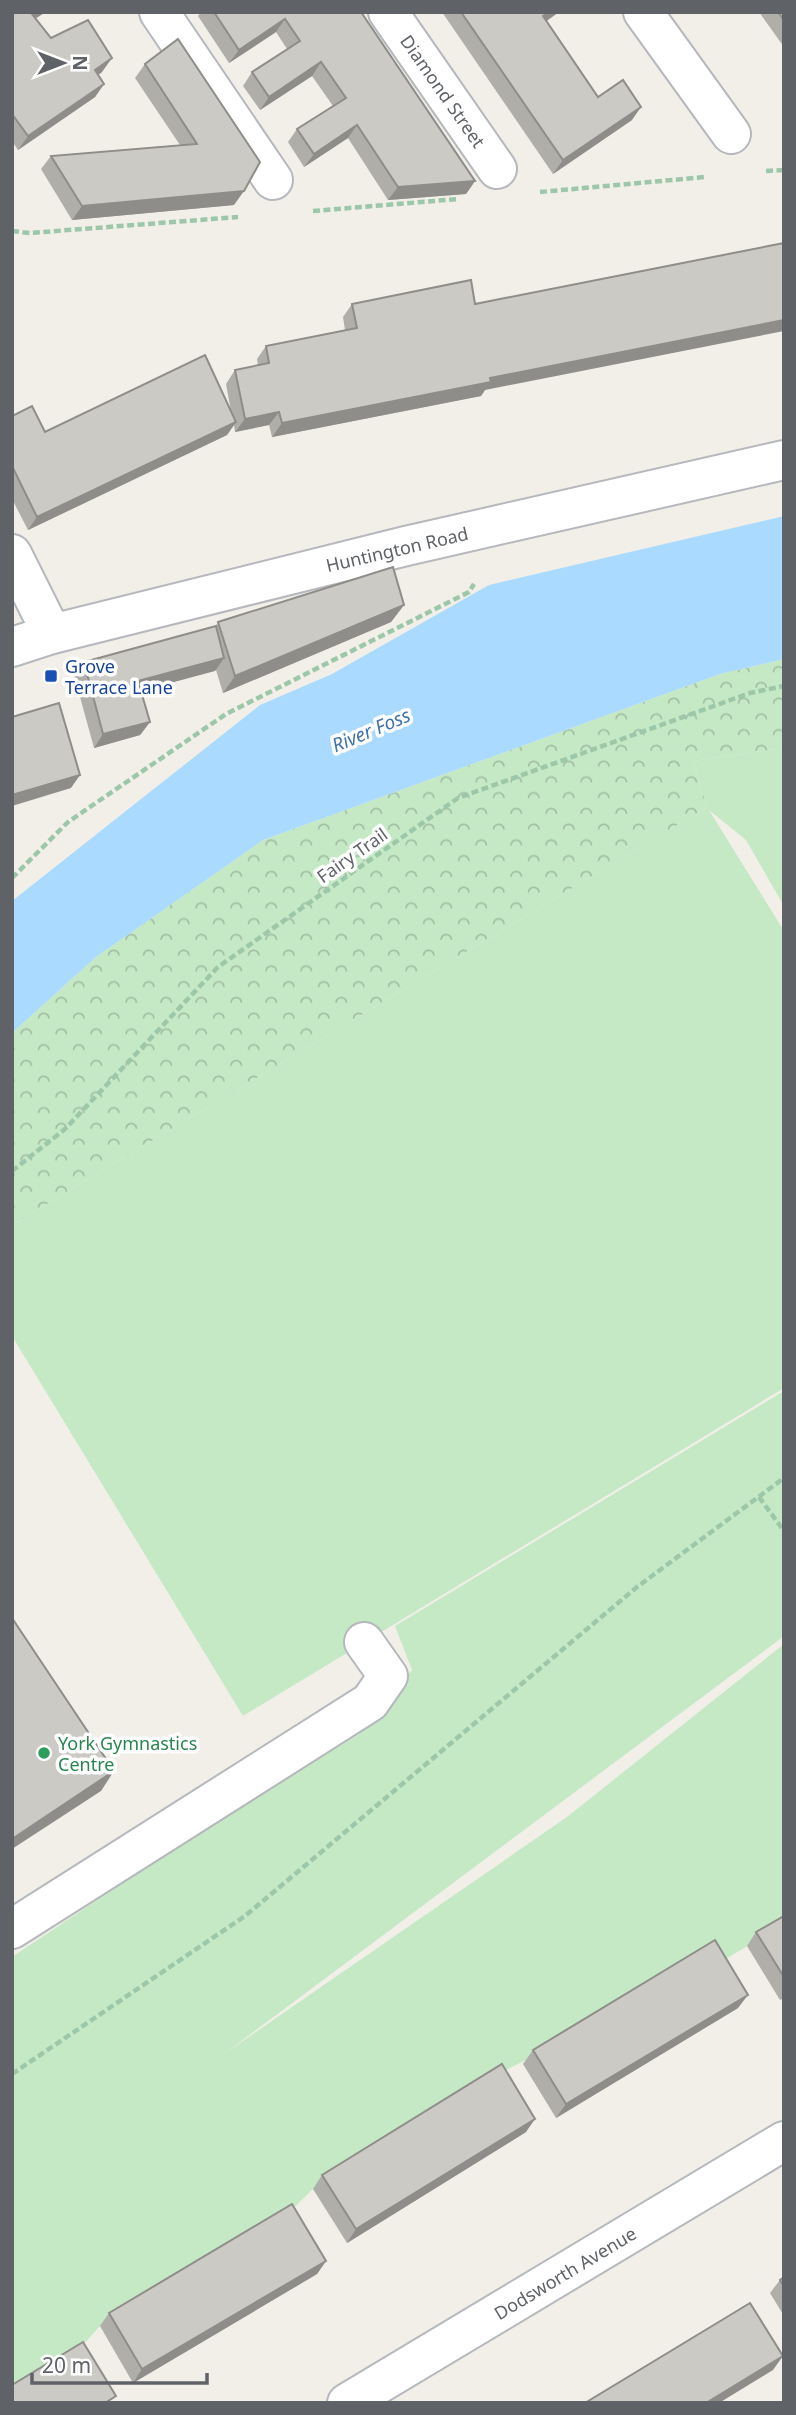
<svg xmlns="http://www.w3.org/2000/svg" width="796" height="2415" viewBox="0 0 796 2415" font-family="'Noto Sans',sans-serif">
  <defs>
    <pattern id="forest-crowns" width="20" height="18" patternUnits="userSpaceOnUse" patternTransform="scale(1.75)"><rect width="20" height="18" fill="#c5e8c5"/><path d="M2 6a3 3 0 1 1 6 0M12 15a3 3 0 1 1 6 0" fill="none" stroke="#a3c0a4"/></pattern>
  </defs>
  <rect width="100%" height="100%" fill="#f1efe8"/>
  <!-- green -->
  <g fill="#c5e8c5">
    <path d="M784,748V906L746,840L709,810L784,931V1388L243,1716L12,1336V1225L707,807L693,761Z"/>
    <path d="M784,1391V1636L224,2054L567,1817L784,1644V1924L724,1960L492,2077L313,2189L283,2218L100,2326L73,2356L12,2393V1957L223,1816L358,1735L412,1670L395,1626Z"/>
  </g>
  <!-- forest -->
  <path fill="url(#forest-crowns)" d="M784,659V748L693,761L707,807L12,1225V1033L96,957L263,840L720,674Z"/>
  <!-- water -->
  <path fill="#aadaff" d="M784,516V659L720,674L263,840L96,957L12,1033V901L260,705L332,674L489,585Z"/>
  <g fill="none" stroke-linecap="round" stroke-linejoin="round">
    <!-- minor casing -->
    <g stroke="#b5b8bc" stroke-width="42">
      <g id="minor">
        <path d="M159,12L273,180"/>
        <path d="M388,12L497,169"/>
        <path d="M643,12L731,134"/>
        <path d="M12,554L52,634"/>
        <path d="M12,647L52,634L406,546L784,460"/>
        <path d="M12,1929L370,1702L388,1676L364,1642"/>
        <path d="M347,2403L784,2141"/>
      </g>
    </g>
    <!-- path -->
    <g stroke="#9cc7a9" stroke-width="4.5" stroke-dasharray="7 3.5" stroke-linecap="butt">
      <path d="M766,171L784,170"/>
      <path d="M540,192L705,177"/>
      <path d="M313,211L458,199"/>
      <path d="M12,231L30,233L238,217"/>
      <path d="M12,878L68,822L226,714L469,592L474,584"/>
      <path d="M12,1171L65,1129L218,967L458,798L750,693L784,686"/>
      <path d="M759,1497L784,1531"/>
      <path d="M12,2074L245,1916L637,1587L784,1478"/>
    </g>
    <!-- minor -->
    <use href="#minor" stroke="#fff" stroke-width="38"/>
  </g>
  <!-- wall -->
  <g fill="#afaea9">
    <path d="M12,12L36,19L51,38L102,72L98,75L104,84L95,97L18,150L12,141Z"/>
    <path d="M201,12H361L475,181L466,194L388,200L348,138L304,167L288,142L297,129L333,106L312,76L260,110L243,86L252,72L287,49L276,32L229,63L198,16Z"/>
    <path d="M442,12H559L546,21L598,97L632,120L553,174Z"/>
    <path d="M759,12H784V47Z"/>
    <path d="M178,39L234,205L72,220L41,169L51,156L180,145L135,78L145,64Z"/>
    <path d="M352,304L485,390L481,396L272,437L269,425L235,432L234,425L227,435L28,530L12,499V416L45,432L231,411L226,384L235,370L258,365L257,359L266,346L345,330L343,317Z"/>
    <path d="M404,605L391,622L223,693L216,670L141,691L150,722L140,735L94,748L74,675L84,662L216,626L218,622Z"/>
    <path d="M784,1916V1998L780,2000L747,1946L756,1932Z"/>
    <path d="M738,2008L556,2118L523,2064L533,2050Z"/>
    <path d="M526,2132L347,2243L313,2189L322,2175Z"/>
    <path d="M326,2261L317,2274L133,2383L100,2326L109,2313Z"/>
    <path d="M784,2277V2316L770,2293L780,2280Z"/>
  </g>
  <!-- shaded-wall -->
  <g fill="#8f8d8a">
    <path d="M34,12H46L22,27L32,14Z"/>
    <path d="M549,12H559L534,30L543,16Z"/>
    <path d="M285,19L276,32L229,63L239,50Z"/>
    <path d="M112,58L102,72L86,84L95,70Z"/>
    <path d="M321,62L312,76L260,110L269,97Z"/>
    <path d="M104,84L95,97L18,150L28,136Z"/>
    <path d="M641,107L632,120L553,174L563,160Z"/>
    <path d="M357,125L348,138L304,167L314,154Z"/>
    <path d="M475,181L466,194L388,200L398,187Z"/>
    <path d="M244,191L234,205L72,220L82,206Z"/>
    <path d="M784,320V331L485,390L481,396L272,437L282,423L490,378Z"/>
    <path d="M279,412L269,425L235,432L245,419Z"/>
    <path d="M236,422L227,435L28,530L37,517Z"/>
    <path d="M404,605L391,622L223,693L235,676Z"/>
    <path d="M224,658L215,671L129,694L138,681Z"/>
    <path d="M150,722L140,735L94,748L103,734Z"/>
    <path d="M80,775L71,788L12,806V795Z"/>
    <path d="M114,1771L101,1791L12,1849V1839Z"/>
    <path d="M748,1995L738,2008L556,2118L566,2104Z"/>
    <path d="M535,2119L526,2132L347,2243L356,2229Z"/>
    <path d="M326,2261L317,2274L133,2383L142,2369Z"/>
    <path d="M783,2356L773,2370L719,2403H706Z"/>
  </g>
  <!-- building -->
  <g fill="#cccac5" stroke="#8f8d8a" stroke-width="2">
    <path d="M12,12H34L32,14L51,38L88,20L112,58L95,70L104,84L28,136L12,114Z"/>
    <path d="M214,12H361L475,181L398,187L357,125L314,154L297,129L346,98L321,62L269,97L252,72L300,41L285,19L239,50Z"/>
    <path d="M461,12H549L543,16L598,97L623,80L641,107L563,160Z"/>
    <path d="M778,12H784V20Z"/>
    <path d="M178,39L260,162L244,191L82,206L51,156L197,144L145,64Z"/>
    <path d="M784,243V320L490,378L491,382L282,423L279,412L245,419L235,370L269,363L266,346L357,328L352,304L471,280L475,304Z"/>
    <path d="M205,355L236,422L37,517L12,466V416L32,406L45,432Z"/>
    <path d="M393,567L404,605L235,676L218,622Z"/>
    <path d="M216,626L224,658L138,681L150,722L103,734L84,662Z"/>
    <path d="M59,703L80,775L12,795V717Z"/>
    <path d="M12,1618L114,1771L12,1839Z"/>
    <path d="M784,1916V1977L756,1932Z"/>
    <path d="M715,1940L748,1995L566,2104L533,2050Z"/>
    <path d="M502,2064L535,2119L356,2229L322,2175Z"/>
    <path d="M292,2204L326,2261L142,2369L109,2313Z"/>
    <path d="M784,2277V2287L780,2280Z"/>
    <path d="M750,2303L783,2356L706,2403H585Z"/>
    <path d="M83,2342L116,2396L105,2403H12V2385Z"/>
  </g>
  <!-- markers -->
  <rect fill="#1a4fb4" stroke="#fff" stroke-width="2.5" x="44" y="669" width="14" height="14" rx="3.5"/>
  <circle fill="#2e9e5b" stroke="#fff" stroke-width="2.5" cx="44" cy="1753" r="7"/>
  <g text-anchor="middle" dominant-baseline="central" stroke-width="7" stroke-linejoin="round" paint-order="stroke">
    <!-- street labels -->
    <g font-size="18" fill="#5f6368" stroke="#fff">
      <text transform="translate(443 91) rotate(55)">Diamond Street</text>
      <text transform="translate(397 549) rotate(-13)">Huntington Road</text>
      <text transform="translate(352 855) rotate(-35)">Fairy Trail</text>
      <text transform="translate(565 2273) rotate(-31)">Dodsworth Avenue</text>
    </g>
    <!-- transit labels -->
    <g font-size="18" fill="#164399" stroke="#fff" text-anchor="start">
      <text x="65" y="666">Grove<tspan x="65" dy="21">Terrace Lane</tspan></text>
    </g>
    <!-- leisure labels -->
    <g font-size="18" fill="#27864d" stroke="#fff" text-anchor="start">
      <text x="58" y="1743">York Gymnastics<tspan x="58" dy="21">Centre</tspan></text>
    </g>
    <!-- water labels -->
    <g font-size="19" font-style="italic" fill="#4174aa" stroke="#fff">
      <text transform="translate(371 730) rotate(-23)">River Foss</text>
    </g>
  </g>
  <!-- border -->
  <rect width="796" height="2415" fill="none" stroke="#5f6368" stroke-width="28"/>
  <!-- north arrow -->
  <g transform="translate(63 63) rotate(90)" stroke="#ffffff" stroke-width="5" paint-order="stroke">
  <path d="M0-5L12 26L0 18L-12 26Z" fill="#5f6368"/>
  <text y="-10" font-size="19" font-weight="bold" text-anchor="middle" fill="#5f6368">N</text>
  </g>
  <!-- scale -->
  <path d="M32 2373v10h175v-10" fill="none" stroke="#5f6368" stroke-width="3.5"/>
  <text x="42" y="2373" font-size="21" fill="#5f6368" stroke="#ffffff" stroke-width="5" paint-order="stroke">20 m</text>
</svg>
